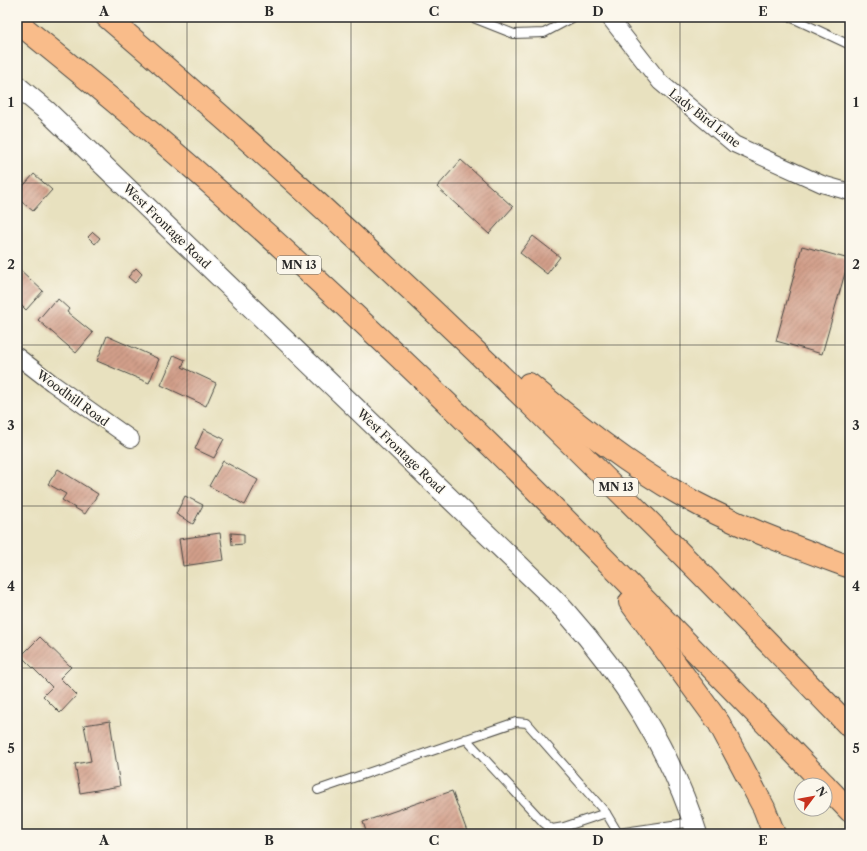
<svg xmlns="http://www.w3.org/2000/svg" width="867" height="851" viewBox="0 0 867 851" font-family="'Libre Caslon Text',serif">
  <defs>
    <pattern id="building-hatch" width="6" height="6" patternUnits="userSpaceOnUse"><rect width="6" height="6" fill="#d29f8a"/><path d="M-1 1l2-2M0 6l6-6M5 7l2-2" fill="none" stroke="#ab8271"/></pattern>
  </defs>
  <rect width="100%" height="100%" fill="#fbf7ec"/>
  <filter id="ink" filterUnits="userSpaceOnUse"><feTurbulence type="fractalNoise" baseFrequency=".025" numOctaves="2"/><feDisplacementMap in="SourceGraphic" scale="8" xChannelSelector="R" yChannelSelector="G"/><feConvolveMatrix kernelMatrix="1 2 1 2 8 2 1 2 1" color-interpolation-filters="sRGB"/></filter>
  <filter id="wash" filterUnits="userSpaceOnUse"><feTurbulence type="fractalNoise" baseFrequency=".012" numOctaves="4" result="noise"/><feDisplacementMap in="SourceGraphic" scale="16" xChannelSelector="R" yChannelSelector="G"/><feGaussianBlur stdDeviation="0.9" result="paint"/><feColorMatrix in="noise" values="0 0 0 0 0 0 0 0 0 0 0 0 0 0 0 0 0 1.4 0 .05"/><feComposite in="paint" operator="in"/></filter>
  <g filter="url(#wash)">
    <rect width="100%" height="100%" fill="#e8e1bf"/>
    <g id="blocks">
      <!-- building -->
      <g fill="url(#building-hatch)">
        <path d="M461,160L513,207L489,234L437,187Z"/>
        <path d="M34,174L52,190L33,211L17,198V193Z"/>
        <path d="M93,232L100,238L95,244L88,237Z"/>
        <path d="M533,236L560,257L547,274L520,253Z"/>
        <path d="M802,246L849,259L822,354L776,341Z"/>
        <path d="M17,267L43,291L26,310L17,301Z"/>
        <path d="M136,268L142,274L135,283L128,277Z"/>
        <path d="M58,299L69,309L67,312L93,333L76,353L38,320L54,301L56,302Z"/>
        <path d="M107,336L159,359L149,383L97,361Z"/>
        <path d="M174,355L185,360L182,367L216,383L206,406L161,385Z"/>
        <path d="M204,429L224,439L214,458L195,449Z"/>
        <path d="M223,461L258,480L245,505L209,486Z"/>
        <path d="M58,469L98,494L85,514L62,500L66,494L48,484Z"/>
        <path d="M185,496L203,505L193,524L176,514Z"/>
        <path d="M220,533L224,560L183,566L179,539Z"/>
        <path d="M231,533L244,534V544L232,545Z"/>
        <path d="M40,637L71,667L60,678L77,695L60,713L43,696L52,687L21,656Z"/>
        <path d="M110,721L120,786L80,793L75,764L91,761L84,725Z"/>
        <path d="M452,791L468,834H367L363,822Z"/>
      </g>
    </g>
  </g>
  <g filter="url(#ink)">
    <use href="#blocks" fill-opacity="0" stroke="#474641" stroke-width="1"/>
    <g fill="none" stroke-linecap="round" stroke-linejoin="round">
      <!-- service casing -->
      <g stroke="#474641" stroke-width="10">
        <g id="service">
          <path d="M471,17L514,34L544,33L574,17"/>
          <path d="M790,17L850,45"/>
          <path d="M466,739L544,823L552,829L564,827L606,813"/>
          <path d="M318,790L516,722L527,723L606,813L618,833L693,822"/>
        </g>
      </g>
      <!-- minor casing -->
      <g stroke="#474641" stroke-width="18">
        <g id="minor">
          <path d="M609,17L660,82L734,144L822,184L850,192"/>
          <path d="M17,356L52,383L131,439"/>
        </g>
      </g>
      <!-- tertiary casing -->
      <g stroke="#474641" stroke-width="22">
        <path id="tertiary" d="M17,86L47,111L520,566C535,581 551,595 565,611C622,675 672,752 697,834"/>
      </g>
      <!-- motorway casing -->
      <g stroke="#474641" stroke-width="24">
        <g id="motorway">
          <path d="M107,17C368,239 613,480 850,727"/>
          <path d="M17,22C89,80 161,139 231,202C438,386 632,585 825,785"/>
          <path d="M529,384C577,424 628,465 683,496C736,526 793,546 850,567"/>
          <path d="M630,602L719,723L764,808L774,834"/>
          <path d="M825,785L850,811"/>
        </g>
      </g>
      <!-- service -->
      <use href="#service" stroke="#fff" stroke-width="8"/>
      <!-- minor -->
      <use href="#minor" stroke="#fff" stroke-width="16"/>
      <!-- tertiary -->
      <use href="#tertiary" stroke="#fff" stroke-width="20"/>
      <!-- motorway -->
      <use href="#motorway" stroke="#f9bc8a" stroke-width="22"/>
    </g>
  </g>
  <!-- grid -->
  <path fill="none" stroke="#2b2b2b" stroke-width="1" stroke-opacity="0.55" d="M187,17V834M351,17V834M516,17V834M680,17V834M17,183H850M17,345H850M17,506H850M17,668H850"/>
  <g text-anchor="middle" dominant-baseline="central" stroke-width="3" stroke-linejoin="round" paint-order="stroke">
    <!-- shield labels -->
    <g fill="#fbf7ec" stroke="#696865" stroke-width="1">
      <rect x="277" y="256" width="44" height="18" rx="3"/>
      <rect x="594" y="478" width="44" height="18" rx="3"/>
    </g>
    <g font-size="11" font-weight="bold" fill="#2b2b2b">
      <text x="299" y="265">MN 13</text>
      <text x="616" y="487">MN 13</text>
    </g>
    <!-- street labels -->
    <g font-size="12" fill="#2b2b2b" stroke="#fbf7ec">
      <text transform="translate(705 118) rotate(38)">Lady Bird Lane</text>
      <text transform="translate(167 226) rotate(44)">West Frontage Road</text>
      <text transform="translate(73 398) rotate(36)">Woodhill Road</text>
      <text transform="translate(401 451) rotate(44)">West Frontage Road</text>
    </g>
  </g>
  <!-- margin -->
  <rect width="867" height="851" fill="none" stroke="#fbf7ec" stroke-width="44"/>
  <!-- north arrow -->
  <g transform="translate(813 797) rotate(58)"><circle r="19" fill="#fbf7ec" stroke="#a8a59f"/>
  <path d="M0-3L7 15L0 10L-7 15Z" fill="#c8321e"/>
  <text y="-6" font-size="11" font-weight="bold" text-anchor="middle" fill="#2b2b2b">N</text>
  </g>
  <rect x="22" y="22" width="823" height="807" fill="none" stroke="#2b2b2b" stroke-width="1.5"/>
  <g font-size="13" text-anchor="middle" font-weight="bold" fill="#2b2b2b">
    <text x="104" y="16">A</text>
    <text x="269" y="16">B</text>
    <text x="434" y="16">C</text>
    <text x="598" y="16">D</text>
    <text x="763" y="16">E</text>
    <text x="11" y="107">1</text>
    <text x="856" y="107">1</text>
    <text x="11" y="269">2</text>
    <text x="856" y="269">2</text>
    <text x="11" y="430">3</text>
    <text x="856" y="430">3</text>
    <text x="11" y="591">4</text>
    <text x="856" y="591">4</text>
    <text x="11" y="753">5</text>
    <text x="856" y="753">5</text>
    <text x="104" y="845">A</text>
    <text x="269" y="845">B</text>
    <text x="434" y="845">C</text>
    <text x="598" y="845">D</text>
    <text x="763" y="845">E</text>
  </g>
</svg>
